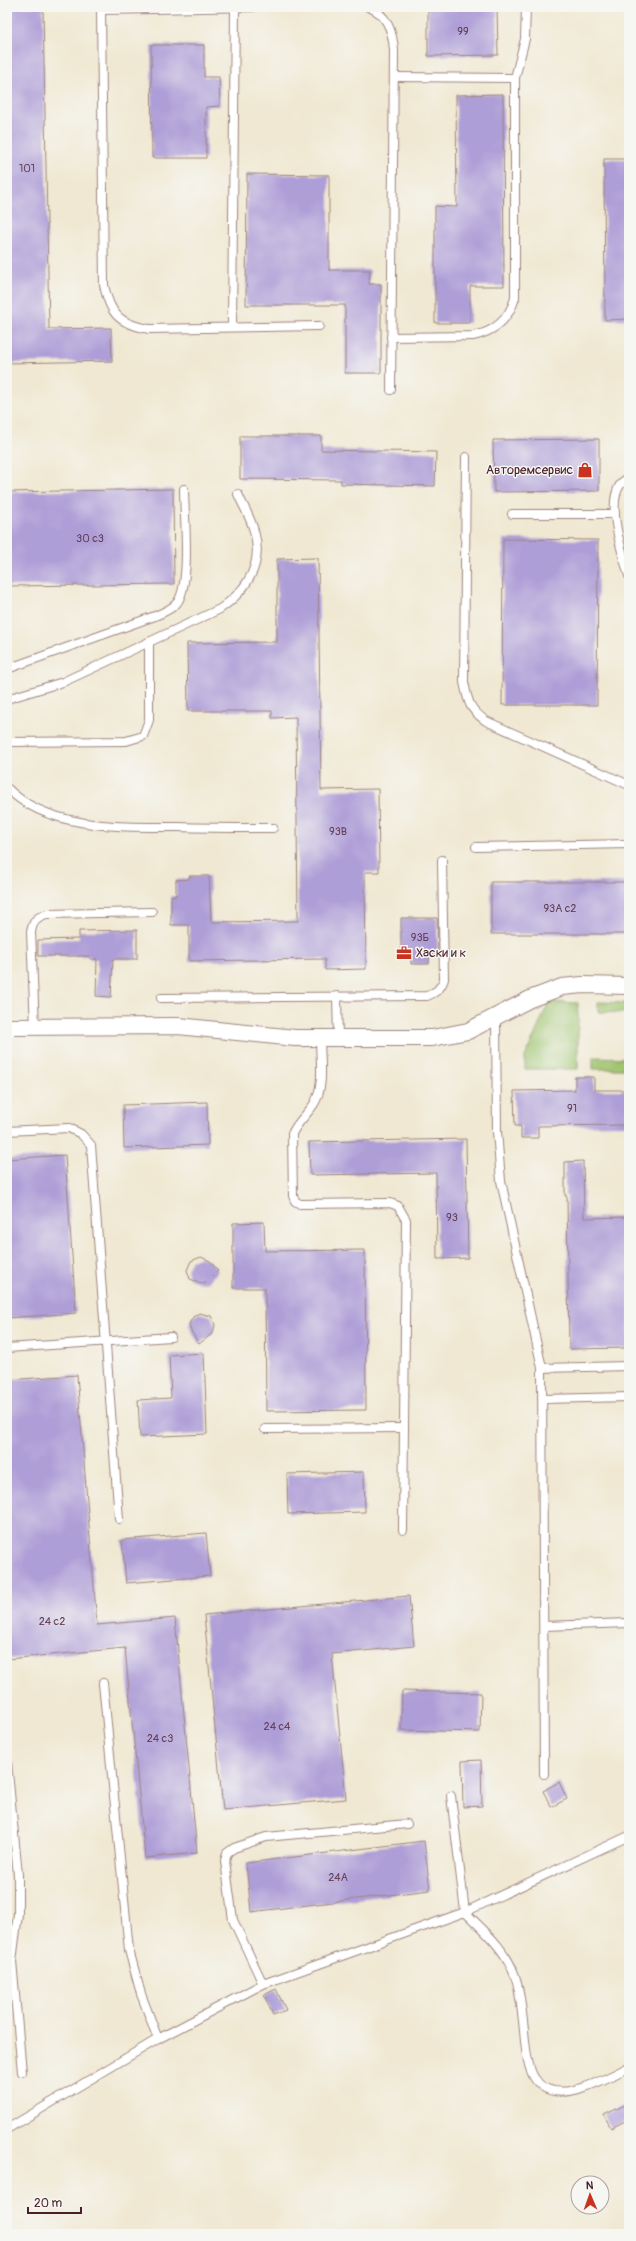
<svg xmlns="http://www.w3.org/2000/svg" width="636" height="2241" viewBox="0 0 636 2241" font-family="Pangolin,sans-serif">
  <rect width="100%" height="100%" fill="#f6f6f2"/>
  <filter id="ink" filterUnits="userSpaceOnUse"><feTurbulence type="fractalNoise" baseFrequency=".025" numOctaves="2"/><feDisplacementMap in="SourceGraphic" scale="8" xChannelSelector="R" yChannelSelector="G"/><feConvolveMatrix kernelMatrix="1 2 1 2 8 2 1 2 1" color-interpolation-filters="sRGB"/></filter>
  <filter id="wash" filterUnits="userSpaceOnUse"><feTurbulence type="fractalNoise" baseFrequency=".012" numOctaves="4" result="noise"/><feDisplacementMap in="SourceGraphic" scale="16" xChannelSelector="R" yChannelSelector="G"/><feGaussianBlur stdDeviation="0.9" result="paint"/><feColorMatrix in="noise" values="0 0 0 0 0 0 0 0 0 0 0 0 0 0 0 0 0 1.4 0 .05"/><feComposite in="paint" operator="in"/></filter>
  <g filter="url(#wash)">
    <rect width="100%" height="100%" fill="#f0e8d2"/>
    <!-- green -->
    <g fill="#9fc46e" stroke="#74724c">
      <path d="M549,1002L578,1003V1069H525V1057Z"/>
      <path d="M598,1002L629,1003V1013L598,1012Z"/>
      <path d="M593,1057L629,1058V1069H593Z"/>
    </g>
    <g id="blocks">
      <!-- building -->
      <g fill="#ae9ed7">
        <path d="M7,7H43L49,329L111,328L112,361L7,363Z"/>
        <path d="M428,7H497L498,55L428,56Z"/>
        <path d="M151,45H204V77H219L220,106L206,107V158H152Z"/>
        <path d="M503,94L504,286H470V323H435V206L457,207L456,95Z"/>
        <path d="M604,159H629V319L605,320Z"/>
        <path d="M247,174L329,175V270H370L369,284H381V373H345V305H246Z"/>
        <path d="M240,436H321V450L436,452L435,486L341,484V480L240,479Z"/>
        <path d="M599,439V491L494,492L493,440Z"/>
        <path d="M173,489L174,584L7,586V492Z"/>
        <path d="M503,539L598,540L597,705H502Z"/>
        <path d="M318,558L321,790L378,789L379,872H365L366,969L325,970V959L189,961V925H171V896H176V880L189,879V876H209L211,922L298,921L296,717L272,718V711H188L187,643L277,642V559Z"/>
        <rect x="491" y="882" width="138" height="52"/>
        <path d="M401,918H437L438,955H429V964H411V955H401Z"/>
        <path d="M137,930V959H113L111,997L96,996L97,959H90V956H38V940L79,939V931Z"/>
        <path d="M575,1077H594V1090H629V1125L538,1126V1138H521V1126H515L514,1091L575,1090Z"/>
        <path d="M207,1102L208,1145L124,1148L123,1105Z"/>
        <path d="M466,1139L468,1258L437,1259L436,1173L310,1175L309,1142Z"/>
        <path d="M65,1155L76,1313L7,1318V1159Z"/>
        <path d="M583,1161L584,1218L629,1217V1348L569,1349L567,1196H565V1162Z"/>
        <path d="M264,1222L265,1251L365,1250L366,1410L266,1411L265,1288H233V1223Z"/>
        <path d="M201,1257L210,1261L218,1271L207,1282L201,1283L190,1279L187,1270L191,1261Z"/>
        <path d="M199,1313L211,1316L215,1325L213,1333L199,1344L191,1331L189,1324L193,1317Z"/>
        <path d="M204,1353L207,1434L140,1437L138,1400L171,1398L169,1355Z"/>
        <path d="M77,1375L97,1625L175,1618L197,1853L145,1858L125,1648L7,1659V1380Z"/>
        <path d="M364,1472L365,1512L288,1514L287,1474Z"/>
        <path d="M206,1533L210,1576L126,1583L122,1540Z"/>
        <path d="M409,1596L414,1646L332,1654L346,1799L223,1810L204,1615Z"/>
        <path d="M402,1691L481,1693L480,1732L401,1730Z"/>
        <path d="M481,1760L482,1806L463,1807L462,1761Z"/>
        <path d="M559,1782L567,1799L551,1807L543,1791Z"/>
        <path d="M424,1841L430,1890L251,1912L246,1863Z"/>
        <path d="M276,1989L286,2010L273,2015L264,1995Z"/>
        <path d="M629,2103V2119L611,2128L604,2115Z"/>
      </g>
    </g>
  </g>
  <g filter="url(#ink)">
    <use href="#blocks" fill-opacity="0" stroke="#9d847e" stroke-width="1"/>
    <g fill="none" stroke-linecap="round" stroke-linejoin="round">
      <!-- service casing -->
      <g stroke="#9d847e" stroke-width="10">
        <g id="service">
          <path d="M101,7L104,285C110,314 119,324 149,329L319,326"/>
          <path d="M368,7C387,13 393,33 394,51L391,390"/>
          <path d="M629,7V10"/>
          <path d="M101,10L253,7"/>
          <path d="M394,77L515,78L525,39L526,7"/>
          <path d="M232,327L235,7"/>
          <path d="M391,337L473,336C494,332 509,319 515,298V78"/>
          <path d="M466,457L464,682C468,702 469,709 486,721L629,785"/>
          <path d="M629,478C600,489 623,555 629,576"/>
          <path d="M512,514H615"/>
          <path d="M7,669L155,616C162,613 170,610 176,604C192,587 184,514 184,489"/>
          <path d="M7,699L63,682L220,609C246,591 264,565 254,531C251,518 243,506 238,494"/>
          <path d="M7,742L126,741L143,736L149,720V642"/>
          <path d="M7,788C48,830 124,827 178,827C210,828 242,828 273,828"/>
          <path d="M476,847L629,844"/>
          <path d="M337,996L338,1039"/>
          <path d="M161,998L427,996C436,992 441,989 444,979L442,860"/>
          <path d="M496,1018L497,1131L501,1181L542,1368L544,1774"/>
          <path d="M35,1027L31,932C33,921 36,917 47,914L152,912"/>
          <path d="M320,1039C320,1059 325,1086 314,1104C307,1115 297,1122 292,1134L293,1196L295,1201L300,1204L390,1203L398,1206L406,1220L403,1530"/>
          <path d="M7,1131L69,1128L81,1134L91,1145L119,1519"/>
          <path d="M7,1348L171,1337"/>
          <path d="M542,1368L629,1366"/>
          <path d="M543,1399L629,1397"/>
          <path d="M265,1429L404,1428"/>
          <path d="M544,1626L629,1623"/>
          <path d="M103,1683L129,1950L141,1994L158,2039"/>
          <path d="M7,1762L18,1875V1914L12,1961"/>
          <path d="M629,1836L465,1912C484,1931 506,1949 515,1976C520,1990 521,2006 523,2021C525,2037 525,2056 531,2071C547,2113 603,2080 629,2067"/>
          <path d="M8,1961H12L22,2072"/>
          <path d="M263,1984L233,1920L225,1861L227,1853L234,1848L266,1837L407,1824"/>
          <path d="M7,2129L158,2039L263,1984L465,1912L451,1796"/>
        </g>
      </g>
      <!-- minor casing -->
      <g stroke="#9d847e" stroke-width="18">
        <path id="minor" d="M7,1027L178,1026L295,1038H432L468,1031L530,999L562,987L582,985L629,986"/>
      </g>
      <!-- service -->
      <use href="#service" stroke="#fff" stroke-width="8"/>
      <!-- minor -->
      <use href="#minor" stroke="#fff" stroke-width="16"/>
    </g>
  </g>
  <!-- icons -->
  <defs>
    <g id="shop-bare" transform="scale(1.2)"><path d="M-5-2.5h2.3a2.7 3.5 0 0 1 5.4 0H5L5.5 6h-11ZM-1.5-2.5h3a1.5 2.3 0 0 0-3 0Z" fill="#c8321e" stroke="#f6f6f2" stroke-width="2.5" paint-order="stroke"/></g>
    <g id="office-bare" transform="scale(1.2)"><path d="M-6-3h4V-5.5h4V-3h4V5H-6ZM-1-4.5V-3h2v-1.5ZM-6 0V1H6V0Z" fill="#c8321e" stroke="#f6f6f2" stroke-width="2.5" paint-order="stroke"/></g>
  </defs>
  <g fill-rule="evenodd">
    <use href="#shop-bare" x="585" y="470"/>
    <use href="#office-bare" x="404" y="953"/>
  </g>
  <g text-anchor="middle" dominant-baseline="central" stroke-width="3" stroke-linejoin="round" paint-order="stroke">
    <!-- number labels -->
    <g font-size="11" fill="#633f56">
      <text x="463" y="31">99</text>
      <text x="27" y="168">101</text>
      <text x="90" y="538">30 с3</text>
      <text x="338" y="831">93В</text>
      <text x="560" y="908">93А с2</text>
      <text x="420" y="937">93Б</text>
      <text x="572" y="1108">91</text>
      <text x="452" y="1217">93</text>
      <text x="52" y="1621">24 с2</text>
      <text x="277" y="1726">24 с4</text>
      <text x="160" y="1738">24 с3</text>
      <text x="338" y="1877">24А</text>
    </g>
    <!-- poi labels -->
    <g font-size="13" fill="#4a1f2b" stroke="#f6f6f2" text-anchor="end">
      <text x="573" y="470">Авторемсервис</text>
      <text x="416" y="953" text-anchor="start">Хаски и к</text>
    </g>
  </g>
  <!-- margin -->
  <rect width="636" height="2241" fill="none" stroke="#f6f6f2" stroke-width="24"/>
  <!-- north arrow -->
  <g transform="translate(590 2195) rotate(358)"><circle r="19" fill="#f6f6f2" stroke="#b1a0a2"/>
  <path d="M0-3L7 15L0 10L-7 15Z" fill="#c8321e"/>
  <text y="-6" font-size="11" font-weight="bold" text-anchor="middle" fill="#4a1f2b">N</text>
  </g>
  <!-- scale -->
  <path d="M28 2207v6h53v-6" fill="none" stroke="#4a1f2b" stroke-width="2"/>
  <text x="34" y="2207" font-size="12" fill="#4a1f2b" stroke="#f6f6f2" stroke-width="3" paint-order="stroke">20 m</text>
</svg>
